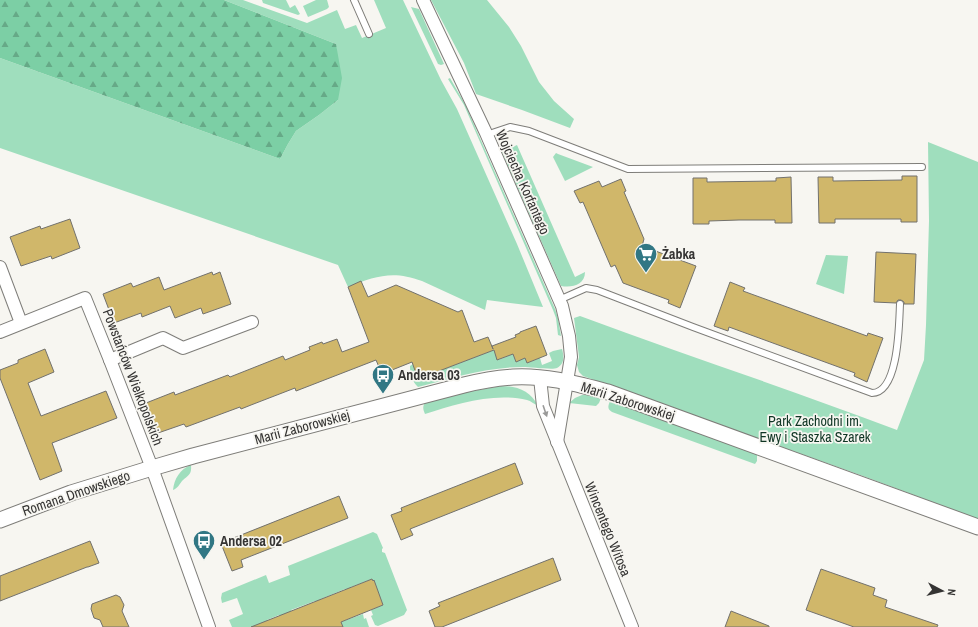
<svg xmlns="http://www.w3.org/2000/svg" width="978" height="627" viewBox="0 0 978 627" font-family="'Archivo Narrow',sans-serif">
  <defs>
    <pattern id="forest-firs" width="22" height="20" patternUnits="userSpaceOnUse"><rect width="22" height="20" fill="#7ccfa5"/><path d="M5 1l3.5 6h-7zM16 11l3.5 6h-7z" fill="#66a987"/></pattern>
  </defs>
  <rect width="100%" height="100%" fill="#f7f6f1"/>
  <!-- green -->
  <g fill="#9fdebd">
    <path d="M224,0H243L307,23L337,10L345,29L356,25L362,38L386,28L374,0H403L441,80L457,109L517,244L543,307L487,300L485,310L422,281C393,270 375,276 348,287L338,265L0,148V58L280,159L288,144L296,131L319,115L338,100L336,44Z"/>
    <path d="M262,0H286L290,8L295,5L300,14L298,15L263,3Z"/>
    <path d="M316,0H327L329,7L327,9L308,17L303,6Z"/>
    <path d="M431,0H487L509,27L521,46L539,82L554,101L574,119L570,128L522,110L476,94L464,63Z"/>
    <path d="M411,7L419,9L444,64L441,65L438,64Z"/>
    <path d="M450,78L465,104L555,309L558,318L561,336L558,335L556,318L553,310L464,105L448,79Z"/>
    <path d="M928,142L978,162V519L863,476L583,376L579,372L577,365L579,357L574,318L580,316C685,355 792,390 897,430L924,360L926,325L929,221Z"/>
    <path d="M517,145L575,277L585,272C585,285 572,288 561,286L502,152Z"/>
    <path d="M556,153L558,154L593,167L565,181L553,157Z"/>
    <path d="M826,255L848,256L844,294L816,284Z"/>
    <path d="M562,349C564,356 565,364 557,368C553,370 530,367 523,367C487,367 453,378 418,387C412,381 410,375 410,366L413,364L418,379L494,350L498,360L513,354L516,362L525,358L527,363L540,358L542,365L552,361L549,353L553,351Z"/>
    <path d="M501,386C517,386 531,391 538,406C534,404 531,401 527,400C494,392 455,404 425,414C423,409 422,406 426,402L467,392Z"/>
    <path d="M582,395H586L601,398L599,403L596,406L569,403L575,398Z"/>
    <path d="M610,401L757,454V461L755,464L612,412C607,409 608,406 610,401Z"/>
    <path d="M191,465C192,475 188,475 182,481C179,485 178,488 173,490C174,479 180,469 191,465Z"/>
    <path d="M373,532L377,534L383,548L382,549V552L385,553L407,610L404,615L378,626L375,625L371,616L373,615L371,610L383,605L374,581H373L372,579L351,587L352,589L346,591L345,589L321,599L322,601L316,603L315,601L291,610L292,613L280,617L279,615L267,620L268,622L265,627H232L229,620L243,614L237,598L222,603L221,598L222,593L266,575L269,583L290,575L288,566Z"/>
    <path d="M363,614L364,619L366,618L369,627H343L341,622Z"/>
  </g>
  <!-- forest -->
  <path fill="url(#forest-firs)" d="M0,0H224L336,44L342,78L338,100L319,115L296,131L288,144L280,159L0,58Z"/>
  <!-- building -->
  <g fill="#d0b76a" stroke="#72716d">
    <path d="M902,176H917V222H901V219H835V223H819L818,177H833V181L902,180Z"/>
    <path d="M791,177L792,223H775V220H739L709,221V224H693V178H707V182L776,181V178Z"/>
    <path d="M621,179L626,191L624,192L644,239L642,246L696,266L680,308L668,303L669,300L623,283L615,265L611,267L583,202L580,203L574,191L599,181L602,187Z"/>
    <path d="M70,219L80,248L52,259L51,256L21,266L10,237L40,226L41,229Z"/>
    <path d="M876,252L916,254L914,304H904V302L901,300H898L896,303L874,302Z"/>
    <path d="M212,272L213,275L220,272L231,304L203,314L201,308L175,318L170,306L142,317L141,313L114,323L103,294L131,283L133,287L159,277L164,290Z"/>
    <path d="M361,281L368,297L396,285L458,312L462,310L474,342L488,337L493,349L492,346L516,337L515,335L520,333V332L536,326L547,355L527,363L525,358L516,362L513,354L497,360L494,350L418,379L412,362L382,374L376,360L296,391L295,388L251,405L241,409L240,407L186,427L184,424L158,433L146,403L174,392L175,395L228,375L230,377L283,356L285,360L310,350L309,347L322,342L323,344L337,339L342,352L369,342L348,287Z"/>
    <path d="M730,282L745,288L743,291L820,319L867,336L868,333L883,338L867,382L854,376L855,373L729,327L728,331L714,326Z"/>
    <path d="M45,349L54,372L28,383L41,416L106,391L117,418L52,443L62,471L40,480L0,378V370L18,363V360Z"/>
    <path d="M515,463L523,484L410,529L413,535L401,540L391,515L402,511L401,508Z"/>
    <path d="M339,496L348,518L241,560L243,567L232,571L222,546L232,542L231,539Z"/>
    <path d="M90,541L99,563L88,567H87L0,601V576Z"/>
    <path d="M553,558L561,580L442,627H435L429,611L440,606L438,603Z"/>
    <path d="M821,569L875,588L873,595L887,600L885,607L938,625L937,627H854L806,610Z"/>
    <path d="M372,579L373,581L374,580L383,605L341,622L343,627H251Z"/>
    <path d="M116,595L120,597L124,605L122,611L129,627H103L100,620L94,618L91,609L92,604Z"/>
    <path d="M731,611L769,626V627H725Z"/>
  </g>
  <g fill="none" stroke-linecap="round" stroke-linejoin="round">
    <!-- service casing -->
    <g stroke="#7e7d79" stroke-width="8">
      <g id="service">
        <path d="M354,0L369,34"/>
        <path d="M486,135L510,127L529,131L628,169L922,167"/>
        <path d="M559,300L586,288L597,290L693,327L872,393C899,393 899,323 900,304"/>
      </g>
    </g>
    <!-- minor casing -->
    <g stroke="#7e7d79" stroke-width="14">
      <g id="minor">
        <path d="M423,0L486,133L562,306L569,336L571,357L557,442"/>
        <path d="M0,267L21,323"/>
        <path d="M0,332L85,298L110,360L152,468L209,627"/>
        <path d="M110,360L163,338L183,348L252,322"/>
        <path d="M540,378L543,406L632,627"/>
      </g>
    </g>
    <!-- tertiary casing -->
    <g stroke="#7e7d79" stroke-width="17">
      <path id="tertiary" d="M0,520L71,493L152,468L193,456L464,385C480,381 496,378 513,377C545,375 577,384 608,392L978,527"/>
    </g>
    <!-- service -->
    <use href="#service" stroke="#fff" stroke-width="6"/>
    <!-- minor -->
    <use href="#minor" stroke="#fff" stroke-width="12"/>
    <!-- tertiary -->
    <use href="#tertiary" stroke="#fff" stroke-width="15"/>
  </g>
  <!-- one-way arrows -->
  <defs><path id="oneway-solid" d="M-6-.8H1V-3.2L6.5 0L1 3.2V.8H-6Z"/></defs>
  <use fill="#9a9a99" href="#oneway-solid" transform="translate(545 411) rotate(71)"/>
  <!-- icons -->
  <defs>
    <g id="supermarket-pin" transform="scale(1.15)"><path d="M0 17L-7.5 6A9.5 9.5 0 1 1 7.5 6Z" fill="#317784" stroke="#f7f6f1"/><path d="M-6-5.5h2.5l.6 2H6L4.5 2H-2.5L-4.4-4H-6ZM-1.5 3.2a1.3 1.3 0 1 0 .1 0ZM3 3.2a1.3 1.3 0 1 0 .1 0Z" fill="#fff"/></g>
    <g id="bus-pin" transform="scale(1.15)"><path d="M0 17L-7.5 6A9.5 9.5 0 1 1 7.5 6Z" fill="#317784" stroke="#f7f6f1"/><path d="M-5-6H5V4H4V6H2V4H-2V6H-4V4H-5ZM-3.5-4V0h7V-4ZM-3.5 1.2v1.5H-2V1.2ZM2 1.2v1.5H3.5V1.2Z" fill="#fff"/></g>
  </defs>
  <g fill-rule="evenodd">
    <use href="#supermarket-pin" x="646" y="254"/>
    <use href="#bus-pin" x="383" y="375"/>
    <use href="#bus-pin" x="204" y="541"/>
  </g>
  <g text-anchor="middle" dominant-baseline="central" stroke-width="3.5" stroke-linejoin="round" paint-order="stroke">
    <!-- street labels -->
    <g font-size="14" fill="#353433" stroke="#f7f6f1">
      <text transform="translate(523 182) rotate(66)">Wojciecha Korfantego</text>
      <text transform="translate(133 377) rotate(69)">Powstańców Wielkopolskich</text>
      <text transform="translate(628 401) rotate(18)">Marii Zaborowskiej</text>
      <text transform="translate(302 427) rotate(-15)">Marii Zaborowskiej</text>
      <text transform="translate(76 493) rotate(-19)">Romana Dmowskiego</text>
      <text transform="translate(608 529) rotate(68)">Wincentego Witosa</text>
    </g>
    <!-- poi labels -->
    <g font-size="14" font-weight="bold" fill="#353433" stroke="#f7f6f1" text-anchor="start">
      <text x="662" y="254">Żabka</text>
      <text x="398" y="375">Andersa 03</text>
      <text x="220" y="541">Andersa 02</text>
    </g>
    <!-- park labels -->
    <g font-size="14" fill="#0f3524" stroke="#f7f6f1">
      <text x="815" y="421">Park Zachodni im.<tspan x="815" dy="16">Ewy i Staszka Szarek</tspan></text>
    </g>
  </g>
  <!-- north arrow -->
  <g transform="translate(942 591) rotate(97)" stroke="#f7f6f1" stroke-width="3" paint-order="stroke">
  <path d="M0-3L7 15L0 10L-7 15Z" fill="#353433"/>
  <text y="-6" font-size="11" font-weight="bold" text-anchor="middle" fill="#353433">N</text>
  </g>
</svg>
